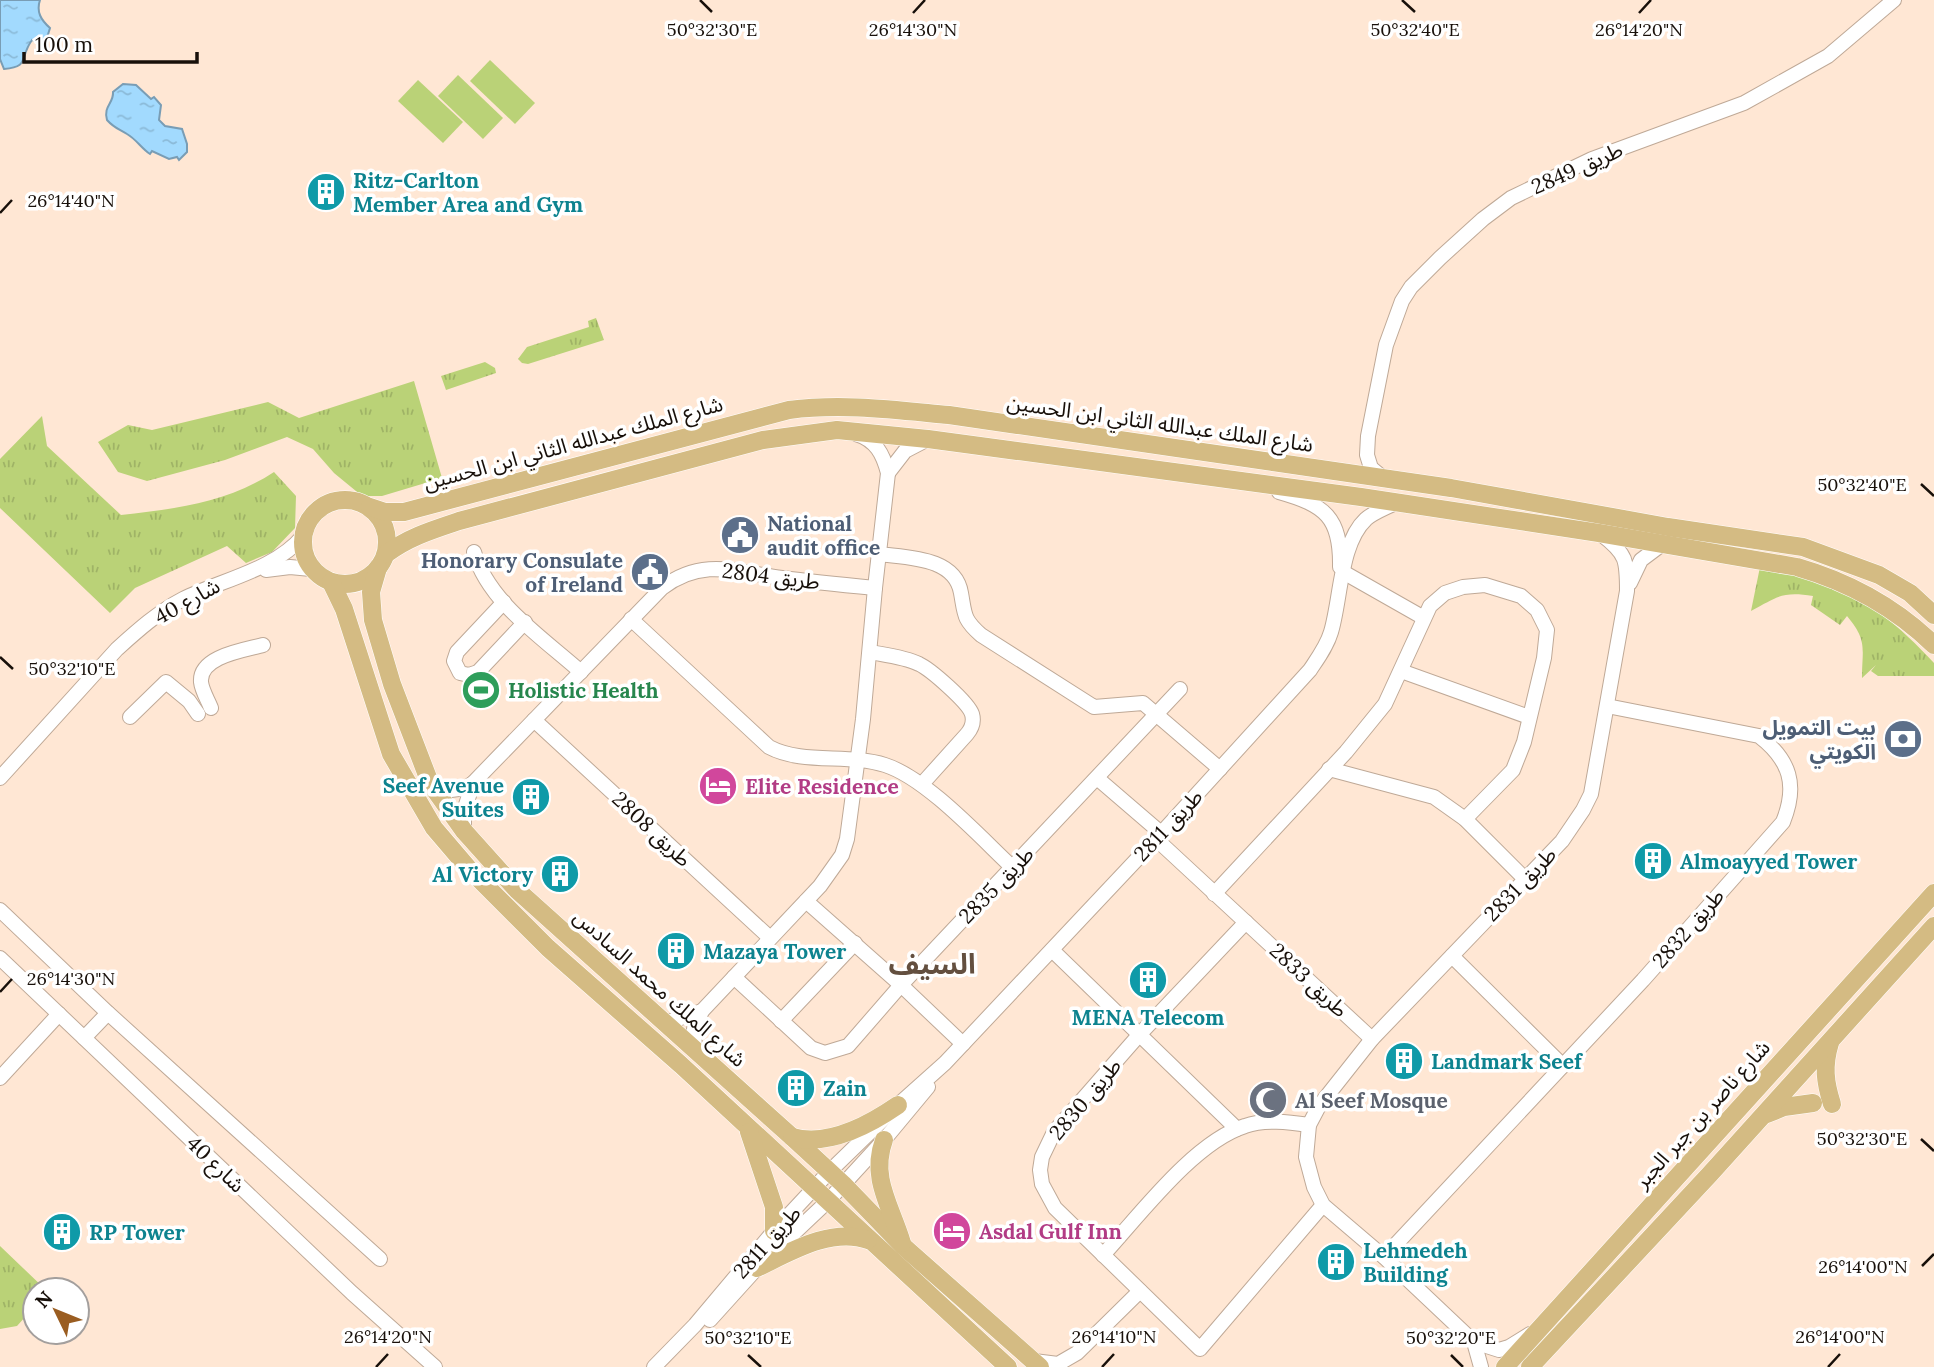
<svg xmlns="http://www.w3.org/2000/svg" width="1934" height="1367" viewBox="0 0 1934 1367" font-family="Lora,'Noto Sans Arabic',serif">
  <defs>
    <pattern id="grass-tufts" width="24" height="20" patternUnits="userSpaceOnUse" patternTransform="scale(1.75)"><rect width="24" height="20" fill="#bad277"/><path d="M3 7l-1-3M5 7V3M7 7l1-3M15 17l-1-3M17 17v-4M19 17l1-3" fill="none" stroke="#9fb366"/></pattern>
    <pattern id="water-ripples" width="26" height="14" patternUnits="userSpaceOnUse" patternTransform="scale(1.75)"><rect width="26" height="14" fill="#a2dafe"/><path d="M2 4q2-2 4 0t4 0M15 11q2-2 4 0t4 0" fill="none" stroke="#8bbad8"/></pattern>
  </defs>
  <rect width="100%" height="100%" fill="#ffe7d4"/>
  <!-- grass -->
  <g fill="url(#grass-tufts)">
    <path d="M596,318L604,340L528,364L522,363L518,359L527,347L589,327L588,321Z"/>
    <path d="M485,362L495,368L496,373L446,390L441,376Z"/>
    <path d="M414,381L442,478L382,496H362L334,473L313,449L287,437L225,460L147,481L118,472L98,442L128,425L152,430L268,402L299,418Z"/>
    <path d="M42,416L47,446L121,515C175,509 227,503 274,472L296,496L295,528L272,552L246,563L227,546L135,588L110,613L0,508V459Z"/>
    <path d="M1760,567C1777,571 1796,573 1814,578C1861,593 1901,627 1934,663V676H1878L1871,671L1876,665L1862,678C1862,648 1868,641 1847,616L1840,625L1811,605L1813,596C1782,591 1777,597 1751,611Z"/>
    <path d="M0,1246L46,1290H35V1306L17,1326L0,1329Z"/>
  </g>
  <!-- pitch -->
  <g fill="#bad277">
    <path d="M490,60L535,103L515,124L470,81Z"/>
    <path d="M458,75L503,118L483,139L438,96Z"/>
    <path d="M418,80L463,122L443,143L398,101Z"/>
  </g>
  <!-- water -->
  <g fill="url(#water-ripples)" stroke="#799db5" stroke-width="2">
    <path d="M0,0H40C36,12 41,20 50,28L45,44L32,40C19,58 30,67 4,69L0,59Z"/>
    <path d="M123,84L136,85L151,99L154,97L161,105L159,120L165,126L182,129L187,144V152L179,160L177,157L169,159L152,151L150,154C142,149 136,139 127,134C119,129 114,128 107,120C103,106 114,103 113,92Z"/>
  </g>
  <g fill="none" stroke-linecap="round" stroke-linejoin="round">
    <!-- minor casing -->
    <g stroke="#bfa997" stroke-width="16">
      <g id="minor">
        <path d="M888,473L905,451L928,439"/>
        <path d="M1383,478L1371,468L1367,455L1368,436L1386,345L1402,301L1411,287L1440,258L1483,219L1511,198L1592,159L1744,103L1828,56L1894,0"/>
        <path d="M1279,492C1325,505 1341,517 1340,567"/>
        <path d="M474,552C488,602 543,638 581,672"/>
        <path d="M879,554C908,558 955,557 961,593C965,615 963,619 981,635L1094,707L1143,703L1220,769"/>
        <path d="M266,570L290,567L311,569"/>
        <path d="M1343,572L1424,618"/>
        <path d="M1630,583L1641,560L1661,545"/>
        <path d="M504,602L457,652L454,661L460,673L469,675L478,672L525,622"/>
        <path d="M631,619L769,747C803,765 848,753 885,765C926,778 980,837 1013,868"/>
        <path d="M870,652C886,655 905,657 919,664C930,669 968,702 972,714C974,721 972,728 967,734L922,784"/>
        <path d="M1401,671L1529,717"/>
        <path d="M211,708C208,700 202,691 201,682C199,656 245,650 263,645"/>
        <path d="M130,717L166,682L189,701L198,714"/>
        <path d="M534,720L770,938"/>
        <path d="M1329,769L1434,797L1465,819L1525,879"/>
        <path d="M0,778L117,649C137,631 158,612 183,599C221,580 275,570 303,536"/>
        <path d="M1097,778L1161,833"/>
        <path d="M436,792L466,788L473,783L662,588C702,557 737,572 782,578C813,582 844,585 875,588"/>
        <path d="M464,831V811L473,783"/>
        <path d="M1156,839L1372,1039"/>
        <path d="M1214,894L1346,752L1385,704L1430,606L1445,593L1463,587L1485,585L1521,596L1537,610L1547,630L1544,658L1524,742L1513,770L1465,819"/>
        <path d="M806,901L901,985L963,1044"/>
        <path d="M0,910L108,1013L380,1259"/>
        <path d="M1246,922L1139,1035L1054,1132L1042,1157L1040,1170L1042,1184L1055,1208L1200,1349L1323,1205"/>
        <path d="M1052,950L1237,1129"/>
        <path d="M1452,956L1563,1066"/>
        <path d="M0,958L352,1293L435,1367"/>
        <path d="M734,977L811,1048L825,1053L848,1046L901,985L1180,689"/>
        <path d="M781,1021L855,943"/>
        <path d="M665,1023L702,1011"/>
        <path d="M84,1038L108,1013"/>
        <path d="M695,1049L694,1029L702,1011L820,886L842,855L847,839L863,719L875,588L888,473C883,454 876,440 856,434"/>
        <path d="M0,1078L59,1014"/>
        <path d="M1103,1255C1139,1216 1194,1142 1245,1126C1264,1119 1289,1122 1309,1125"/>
        <path d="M1384,1257L1643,980L1783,822C1798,785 1790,760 1759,736L1607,706"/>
        <path d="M710,1320L757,1268L828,1201L884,1140L928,1087"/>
        <path d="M1530,1334L1509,1347L1499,1350L1474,1342L1384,1257L1323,1205L1314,1187L1306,1157L1309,1125L1319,1106L1372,1039L1562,841L1583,810L1591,794L1627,591C1627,561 1627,554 1602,535"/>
        <path d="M1474,1342L1481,1367"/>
        <path d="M1034,1361L1058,1364L1077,1353L1140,1291"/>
        <path d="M654,1367L695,1325L774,1231L829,1172L898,1105L945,1063L1156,839L1310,670C1318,658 1327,646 1331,632C1341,599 1340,543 1366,519C1374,512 1386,508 1395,503"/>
      </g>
    </g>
    <!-- major casing -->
    <g stroke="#fff" stroke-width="19">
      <g id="major">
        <circle cx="345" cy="542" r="42"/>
        <path d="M370,507L385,512H404L789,410C843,403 895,410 949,415L1451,488L1668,527L1803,547L1879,575L1910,593L1934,615"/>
        <path d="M386,554C409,537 432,530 459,521L763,440L837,430L928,439L1361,497L1599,533L1797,567C1849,582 1895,607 1934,645"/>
        <path d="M378,568L371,592L373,620L392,684L430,783L464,831L517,890L792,1137L843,1184L903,1246L1040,1367"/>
        <path d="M331,582L344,609L391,754L434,828L469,869L548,948L681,1065L1008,1367"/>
        <path d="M1830,1043C1823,1066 1825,1082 1832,1104"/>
        <path d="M1767,1114L1784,1107L1813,1103"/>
        <path d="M749,1132L774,1207V1231"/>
        <path d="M792,1137C828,1147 869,1125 898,1105"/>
        <path d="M884,1140C870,1178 891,1206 902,1243"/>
        <path d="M757,1268C790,1252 831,1227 868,1240"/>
        <path d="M1505,1367L1934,893"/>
        <path d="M1530,1367L1710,1174L1934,926"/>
      </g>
    </g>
    <!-- minor -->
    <use href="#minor" stroke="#fff" stroke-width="14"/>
    <!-- major -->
    <use href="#major" stroke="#d4bb83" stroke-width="18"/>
  </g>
  <!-- ticks -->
  <path fill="none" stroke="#18100a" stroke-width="2.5" d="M700,0L712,12M1402,0L1415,12M913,13L925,0M1639,13L1651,0M0,213L12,200M1921,484L1934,496M0,657L13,669M0,992L12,979M1921,1139L1934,1151M1922,1266L1934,1254M748,1355L761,1367M1451,1355L1463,1367M376,1367L388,1354M1102,1367L1114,1354M1828,1367L1840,1354"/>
  <!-- icons -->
  <defs>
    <g id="building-disc" transform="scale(2.0125)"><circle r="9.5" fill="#0f9aa8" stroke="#fff"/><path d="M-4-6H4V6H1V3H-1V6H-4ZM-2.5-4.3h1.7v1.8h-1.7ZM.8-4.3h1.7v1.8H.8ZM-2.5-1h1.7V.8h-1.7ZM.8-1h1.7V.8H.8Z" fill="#fff"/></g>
    <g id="civic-disc" transform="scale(2.0125)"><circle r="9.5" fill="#5c6f8a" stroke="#fff"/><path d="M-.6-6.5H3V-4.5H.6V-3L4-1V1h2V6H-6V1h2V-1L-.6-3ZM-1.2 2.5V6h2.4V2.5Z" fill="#fff"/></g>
    <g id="stadium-disc" transform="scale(2.0125)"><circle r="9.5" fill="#2e9e5b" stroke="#fff"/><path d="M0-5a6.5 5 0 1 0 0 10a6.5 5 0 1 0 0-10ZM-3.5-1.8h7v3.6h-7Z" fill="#fff"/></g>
    <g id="bank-disc" transform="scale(2.0125)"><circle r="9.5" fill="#5c6f8a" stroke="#fff"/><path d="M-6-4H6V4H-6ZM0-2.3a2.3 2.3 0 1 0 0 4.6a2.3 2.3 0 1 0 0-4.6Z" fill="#fff"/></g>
    <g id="hotel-disc" transform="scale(2.0125)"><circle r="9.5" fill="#d1479c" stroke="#fff"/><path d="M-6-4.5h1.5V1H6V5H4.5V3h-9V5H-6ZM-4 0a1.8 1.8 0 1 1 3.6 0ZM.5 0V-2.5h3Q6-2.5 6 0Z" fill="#fff"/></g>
    <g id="mosque-disc" transform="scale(2.0125)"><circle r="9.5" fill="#6b7280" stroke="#fff"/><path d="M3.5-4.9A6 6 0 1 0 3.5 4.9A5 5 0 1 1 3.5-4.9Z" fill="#fff"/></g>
  </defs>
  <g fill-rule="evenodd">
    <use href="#building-disc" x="326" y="192"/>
    <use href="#civic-disc" x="740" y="535"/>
    <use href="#civic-disc" x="650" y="572"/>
    <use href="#stadium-disc" x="481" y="690"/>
    <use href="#bank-disc" x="1903" y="739"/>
    <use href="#hotel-disc" x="718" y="786"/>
    <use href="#building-disc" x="531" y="797"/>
    <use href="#building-disc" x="1653" y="861"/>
    <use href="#building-disc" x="560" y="874"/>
    <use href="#building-disc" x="676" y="951"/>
    <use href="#building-disc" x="1148" y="980"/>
    <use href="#building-disc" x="1404" y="1061"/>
    <use href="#building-disc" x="796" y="1088"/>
    <use href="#mosque-disc" x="1268" y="1100"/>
    <use href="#hotel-disc" x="952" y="1231"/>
    <use href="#building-disc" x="62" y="1232"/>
    <use href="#building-disc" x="1336" y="1262"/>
  </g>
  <g text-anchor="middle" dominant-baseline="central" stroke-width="7" stroke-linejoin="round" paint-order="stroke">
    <!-- street labels -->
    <g font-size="21" fill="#18100a" stroke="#fff">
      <text transform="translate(1577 168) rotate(-24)">طريق 2849</text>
      <text transform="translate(1160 423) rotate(8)">شارع الملك عبدالله الثاني ابن الحسين</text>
      <text transform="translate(573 443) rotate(-15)">شارع الملك عبدالله الثاني ابن الحسين</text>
      <text transform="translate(771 576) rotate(7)">طريق 2804</text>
      <text transform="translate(187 601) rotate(-29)">شارع 40</text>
      <text transform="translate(1168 825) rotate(-47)">طريق 2811</text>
      <text transform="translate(652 829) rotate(43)">طريق 2808</text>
      <text transform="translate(1520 884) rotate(-46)">طريق 2831</text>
      <text transform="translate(996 885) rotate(-46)">طريق 2835</text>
      <text transform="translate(1688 928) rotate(-49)">طريق 2832</text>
      <text transform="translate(1309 980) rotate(43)">طريق 2833</text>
      <text transform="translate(660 988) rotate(42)">شارع الملك محمد السادس</text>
      <text transform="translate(1085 1099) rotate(-50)">طريق 2830</text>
      <text transform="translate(1702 1114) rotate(-48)">شارع ناصر بن جبر الجبر</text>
      <text transform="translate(216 1164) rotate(44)">شارع 40</text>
      <text transform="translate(767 1242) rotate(-48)">طريق 2811</text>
    </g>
    <!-- culture labels -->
    <g font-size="21" font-weight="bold" fill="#0d838f" stroke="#fff" text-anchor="start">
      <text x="353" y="180">Ritz-Carlton<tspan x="353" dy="24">Member Area and Gym</tspan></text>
      <text x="504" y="785" text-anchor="end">Seef Avenue<tspan x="504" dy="24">Suites</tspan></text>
      <text x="1680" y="861">Almoayyed Tower</text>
      <text x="533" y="874" text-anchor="end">Al Victory</text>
      <text x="703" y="951">Mazaya Tower</text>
      <text x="1148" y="1017" text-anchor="middle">MENA Telecom</text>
      <text x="1431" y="1061">Landmark Seef</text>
      <text x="823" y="1088">Zain</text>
      <text x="89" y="1232">RP Tower</text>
      <text x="1363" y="1250">Lehmedeh<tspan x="1363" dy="24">Building</tspan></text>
    </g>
    <!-- service labels -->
    <g font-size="21" font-weight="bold" fill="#4e5e75" stroke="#fff" text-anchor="end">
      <text x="767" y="523" text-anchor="start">National<tspan x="767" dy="24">audit office</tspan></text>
      <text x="623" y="560">Honorary Consulate<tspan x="623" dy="24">of Ireland</tspan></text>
      <text x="1876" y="727">بيت التمويل<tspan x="1876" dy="24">الكويتي</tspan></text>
    </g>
    <!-- leisure labels -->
    <g font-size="21" font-weight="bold" fill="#27864d" stroke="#fff" text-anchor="start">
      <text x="508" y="690">Holistic Health</text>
    </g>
    <!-- hotel labels -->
    <g font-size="21" font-weight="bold" fill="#b23c85" stroke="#fff" text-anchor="start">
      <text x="745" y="786">Elite Residence</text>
      <text x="979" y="1231">Asdal Gulf Inn</text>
    </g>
    <!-- worship labels -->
    <g font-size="21" font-weight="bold" fill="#5b616d" stroke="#fff" text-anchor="start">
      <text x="1295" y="1100">Al Seef Mosque</text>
    </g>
    <!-- district labels -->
    <g font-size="28" font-weight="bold" fill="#634f3f" stroke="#fff">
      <text x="932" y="964">السيف</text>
    </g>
  </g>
  <g font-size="18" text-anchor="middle" fill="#18100a" stroke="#fff" stroke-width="7" stroke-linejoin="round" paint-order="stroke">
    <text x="712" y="36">50°32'30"E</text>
    <text x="1415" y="36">50°32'40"E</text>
    <text x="913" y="36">26°14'30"N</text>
    <text x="1639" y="36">26°14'20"N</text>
    <text x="71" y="207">26°14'40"N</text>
    <text x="1862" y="491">50°32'40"E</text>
    <text x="72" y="675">50°32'10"E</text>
    <text x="71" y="985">26°14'30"N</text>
    <text x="1862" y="1145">50°32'30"E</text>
    <text x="1863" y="1273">26°14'00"N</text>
    <text x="388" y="1343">26°14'20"N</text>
    <text x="1114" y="1343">26°14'10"N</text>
    <text x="1840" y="1343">26°14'00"N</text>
    <text x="748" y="1344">50°32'10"E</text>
    <text x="1451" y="1344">50°32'20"E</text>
  </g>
  <!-- north arrow -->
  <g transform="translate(56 1311) rotate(313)"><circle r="33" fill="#ffffff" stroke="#a39f9d" stroke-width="2"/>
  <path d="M0-5L12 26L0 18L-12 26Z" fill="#9a5d21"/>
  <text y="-10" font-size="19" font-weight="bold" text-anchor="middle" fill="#18100a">N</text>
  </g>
  <!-- scale -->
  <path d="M24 52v10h173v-10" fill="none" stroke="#18100a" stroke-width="3.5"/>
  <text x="35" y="52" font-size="21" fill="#18100a" stroke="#ffffff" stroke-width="5" paint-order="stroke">100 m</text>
</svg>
